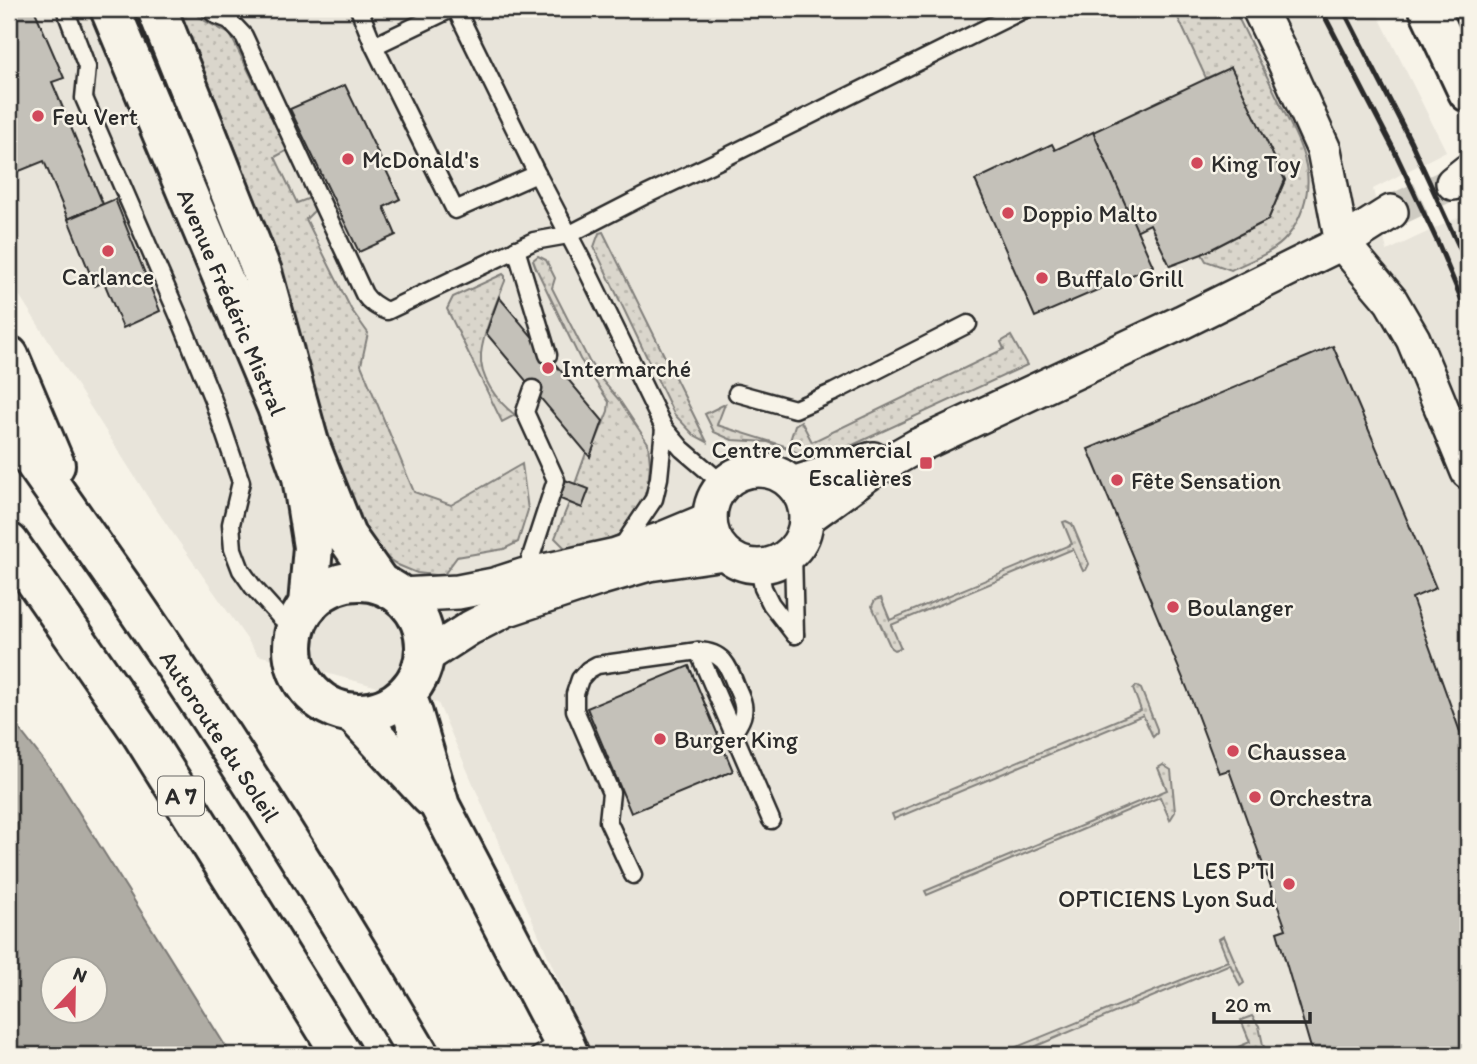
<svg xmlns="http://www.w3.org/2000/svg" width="1477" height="1064" viewBox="0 0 1477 1064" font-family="Itim,sans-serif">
  <defs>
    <pattern id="green-dots" width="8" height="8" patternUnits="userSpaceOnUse" patternTransform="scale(1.75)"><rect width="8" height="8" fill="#dad6cc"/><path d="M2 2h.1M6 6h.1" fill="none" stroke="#bbb8af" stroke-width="1.8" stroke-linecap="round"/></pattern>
  </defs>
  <rect width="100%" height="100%" fill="#f7f3e8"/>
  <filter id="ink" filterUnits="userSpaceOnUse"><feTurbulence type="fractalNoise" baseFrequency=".0143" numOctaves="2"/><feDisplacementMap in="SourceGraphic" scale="14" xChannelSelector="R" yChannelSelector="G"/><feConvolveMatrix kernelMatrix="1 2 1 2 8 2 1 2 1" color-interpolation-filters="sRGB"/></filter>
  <g filter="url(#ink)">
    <!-- built -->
    <path fill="#e8e4da" d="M9,9H1375L1446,151L1373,189L1387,251L1468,213V1055H591L438,703L258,655L149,499L9,279Z"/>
    <!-- green -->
    <g fill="url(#green-dots)" stroke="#82807c" stroke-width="2">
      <path d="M179,9H191L205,21L230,34L288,150L275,157L297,203L310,198L315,210L306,219L351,309L368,333L361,365L414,492L451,505L522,464L528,510L518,542L504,549L457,557L443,576L417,573L398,565L378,552L364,532L351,501L306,367L276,256L244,170Z"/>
      <path d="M1174,9H1234C1249,40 1264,70 1279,101C1289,123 1304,147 1307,172C1310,194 1301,220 1287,237C1274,253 1249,261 1231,270L1206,261L1202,254L1268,220L1285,180L1231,68L1206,78Z"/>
      <path d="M603,232L707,442L694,435L674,414L594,247L599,233Z"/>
      <path d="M538,256L546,260L555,278L552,288L589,361L601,379L620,401L648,443L650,464L648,486L639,511L620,534L590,548L570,553L555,538L569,503L582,507L589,490L575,484L586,453L590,456L608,411L609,402L580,359L536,268L533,260Z"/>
      <path d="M503,274L505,276V281C497,301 483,333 481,354C479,378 497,401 515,415L502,422L447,309L453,297Z"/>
      <path d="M1011,336L1027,365L831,455L807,456L768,442L732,440L714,432L705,414L725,404L717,425L788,447L795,425L801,421L812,442L1004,349L1001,342Z"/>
      <path d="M1066,521L1072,524L1089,564L1086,570L1083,571L1073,549L891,625L901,648L894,650L891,648L872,606L875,600L881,598L890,620L1072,544L1063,522Z"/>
      <path d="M1136,686L1141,689L1157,729V733L1153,737L1143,715L894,819L892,814L1141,710L1133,689Z"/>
      <path d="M1163,765L1171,770L1175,812L1170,820L1160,797L927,895L925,891L1167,790L1158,768Z"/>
      <path d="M1224,936L1244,983L1240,986L1230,964L1015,1055H997L1228,961L1219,939Z"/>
      <path d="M1252,1016L1259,1026L1263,1045L1269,1055H1255L1252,1048L1235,1055H1219L1250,1042L1241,1020Z"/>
    </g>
    <!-- water -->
    <path fill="#afaca4" stroke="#7a7874" stroke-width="2" fill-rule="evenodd" d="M9,716L58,779L231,1055H9ZM52,970H94V1012H52Z"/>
    <!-- building -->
    <g fill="#c4c1b9" stroke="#2b2b2b" stroke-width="2">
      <path d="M9,9H34L64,78L52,82L103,204L68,219L44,161L17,172L9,151Z"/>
      <path d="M1231,67L1285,180L1268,220L1202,254L1170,266L1150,224L1136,231L1093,132Z"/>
      <path d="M345,85L400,199L384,207L396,235L359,252L290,109Z"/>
      <path d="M1093,132L1153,266L1035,317L975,180L1052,144L1055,150Z"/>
      <path d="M115,199L160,311L123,328L104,282L95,286L68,219Z"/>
      <path d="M499,297L603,421L590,457L486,333Z"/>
      <path d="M1333,346L1436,588L1412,598L1468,754V1055H1313L1277,932L1286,929L1229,770L1219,773L1187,688L1088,449Z"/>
      <path d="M565,480L589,489L582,508L558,498Z"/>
      <path d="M689,666L733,771L631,813L587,708Z"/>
    </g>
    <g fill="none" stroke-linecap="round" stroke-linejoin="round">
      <!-- street-tunnel -->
      <path stroke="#cecbc2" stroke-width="33" stroke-dasharray="33 17" stroke-linecap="butt" d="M1391,212L1453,183"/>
      <!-- lane casing -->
      <g stroke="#2b2b2b" stroke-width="21">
        <g id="lane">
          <path d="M65,9L87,67L84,98L183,326L213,400L241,482L231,524L233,549L241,570L253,587L279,616L295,630"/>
          <path d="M209,9L216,15L229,20L244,36L364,294C370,303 377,307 387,311L534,241L568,235L646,195L722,159L1025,9"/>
          <path d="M359,9L374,46L455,210L537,174L456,9"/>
          <path d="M374,46L451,9"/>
          <path d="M537,174L584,264L664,428L682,449L723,484"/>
          <path d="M516,249L548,355"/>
          <path d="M737,393L795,409L834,392L968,324"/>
          <path d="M621,548L654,499L659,478L664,428"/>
          <path d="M793,552L795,635"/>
          <path d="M759,567L763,588L771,604L795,635"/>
          <path d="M525,575L556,480L525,412L533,389"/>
          <path d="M698,651C723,652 728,665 736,686C740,695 745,704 743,713C742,721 737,727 733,733"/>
          <path d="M633,875L608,821L611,793L575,710V694L580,679L588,670L597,665L698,651L771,820"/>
          <path d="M539,1055L563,1041"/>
        </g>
      </g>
      <!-- street casing -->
      <g stroke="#2b2b2b" stroke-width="38">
        <g id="street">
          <path d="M1259,9L1280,52L1324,150L1342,243L1391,301L1413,339L1468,472"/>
          <path d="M1453,183L1468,171"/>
          <circle cx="758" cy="518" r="48"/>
          <path d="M792,484L873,459"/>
          <path d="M807,518L869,473L917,446L1182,322L1297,265L1342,243L1391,212"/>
          <path d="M400,595L458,592L494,585L525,575L616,555L662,539L710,519"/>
          <path d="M425,657L470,628L505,610L601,578L649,564L724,553"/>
        </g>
      </g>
      <!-- secondary casing -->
      <g stroke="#2b2b2b" stroke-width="44">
        <g id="secondary">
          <path d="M110,9L277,407L302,477L313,547L308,605"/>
          <path d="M157,9L262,272L309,443L346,536L380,584"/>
          <path d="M1429,9L1468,92"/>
          <circle cx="359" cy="647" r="66"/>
          <path d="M406,695L413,714L440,806L563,1041L569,1055"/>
          <path d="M353,713L431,797"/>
        </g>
      </g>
      <!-- highway casing -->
      <g stroke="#2b2b2b" stroke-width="44">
        <g id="highway">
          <path d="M9,356L55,465"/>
          <path d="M9,426C47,481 86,535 124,590C228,741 326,897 419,1055"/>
          <path d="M9,543L141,733L241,892L342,1055"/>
        </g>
      </g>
      <!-- lane -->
      <use href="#lane" stroke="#f7f3e8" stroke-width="16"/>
      <!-- street -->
      <use href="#street" stroke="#f7f3e8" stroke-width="33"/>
      <!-- secondary -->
      <use href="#secondary" stroke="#f7f3e8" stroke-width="38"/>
      <!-- highway -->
      <use href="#highway" stroke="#f7f3e8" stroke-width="38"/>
      <!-- rail -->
      <g stroke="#2b2b2b" stroke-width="5">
        <path d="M1321,9L1394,150L1438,243L1468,315"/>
        <path d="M1343,9L1411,142L1468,266"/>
      </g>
    </g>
  </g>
  <!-- markers -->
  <g fill="#d1495b" stroke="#f7f3e8" stroke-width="2.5">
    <circle cx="38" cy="116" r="7"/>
    <circle cx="348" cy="159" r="7"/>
    <circle cx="1197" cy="163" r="7"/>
    <circle cx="1008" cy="213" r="7"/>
    <circle cx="108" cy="251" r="7"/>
    <circle cx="1042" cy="278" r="7"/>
    <circle cx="548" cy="368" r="7"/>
    <rect x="919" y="456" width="14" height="14" rx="3.5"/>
    <circle cx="1117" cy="480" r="7"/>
    <circle cx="1173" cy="607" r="7"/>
    <circle cx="660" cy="739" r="7"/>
    <circle cx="1233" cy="751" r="7"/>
    <circle cx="1255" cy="797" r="7"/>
    <circle cx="1289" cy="884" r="7"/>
  </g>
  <g text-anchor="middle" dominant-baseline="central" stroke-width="5" stroke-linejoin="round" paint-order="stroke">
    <!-- shield labels -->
    <rect fill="#f7f3e8" stroke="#686764" stroke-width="2" x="158" y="776.5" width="46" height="39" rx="5"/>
    <g font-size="23" font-weight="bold" fill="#2b2b2b">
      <text x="181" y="796">A 7</text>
    </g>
    <!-- poi labels -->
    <g font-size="24" fill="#2b2b2b" stroke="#f7f3e8" text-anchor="start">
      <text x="52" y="116">Feu Vert</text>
      <text x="362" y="159">McDonald's</text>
      <text x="1211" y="163">King Toy</text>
      <text x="1022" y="213">Doppio Malto</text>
      <text x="108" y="276" text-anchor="middle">Carlance</text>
      <text x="1056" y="278">Buffalo Grill</text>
      <text x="562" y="368">Intermarché</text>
      <text x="912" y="449" text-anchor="end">Centre Commercial<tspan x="912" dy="28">Escalières</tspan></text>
      <text x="1131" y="480">Fête Sensation</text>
      <text x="1187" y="607">Boulanger</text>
      <text x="674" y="739">Burger King</text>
      <text x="1247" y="751">Chaussea</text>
      <text x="1269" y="797">Orchestra</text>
      <text x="1275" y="870" text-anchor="end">LES P’TI<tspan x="1275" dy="28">OPTICIENS Lyon Sud</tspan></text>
    </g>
    <!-- street labels -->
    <g font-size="24" fill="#2b2b2b" stroke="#f7f3e8">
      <text transform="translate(232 302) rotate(67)">Avenue Frédéric Mistral</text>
      <text transform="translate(220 736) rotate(57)">Autoroute du Soleil</text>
    </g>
  </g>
  <!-- margin -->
  <rect width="1477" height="1064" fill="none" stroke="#f7f3e8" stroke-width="35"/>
  <rect x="18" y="18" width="1442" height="1029" fill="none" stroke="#2b2b2b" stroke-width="2.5" filter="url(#ink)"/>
  <!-- north arrow -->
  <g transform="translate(74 990) rotate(22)"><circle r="33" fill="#f7f3e8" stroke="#a5a39c" stroke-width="2"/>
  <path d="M0-5L12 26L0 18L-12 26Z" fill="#d1495b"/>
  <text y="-10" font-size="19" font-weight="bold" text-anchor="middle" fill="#2b2b2b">N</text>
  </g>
  <!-- scale -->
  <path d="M1214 1012v10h96v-10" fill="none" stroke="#2b2b2b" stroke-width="3.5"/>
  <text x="1225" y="1012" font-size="21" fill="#2b2b2b" stroke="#f7f3e8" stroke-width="5" paint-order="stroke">20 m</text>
</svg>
